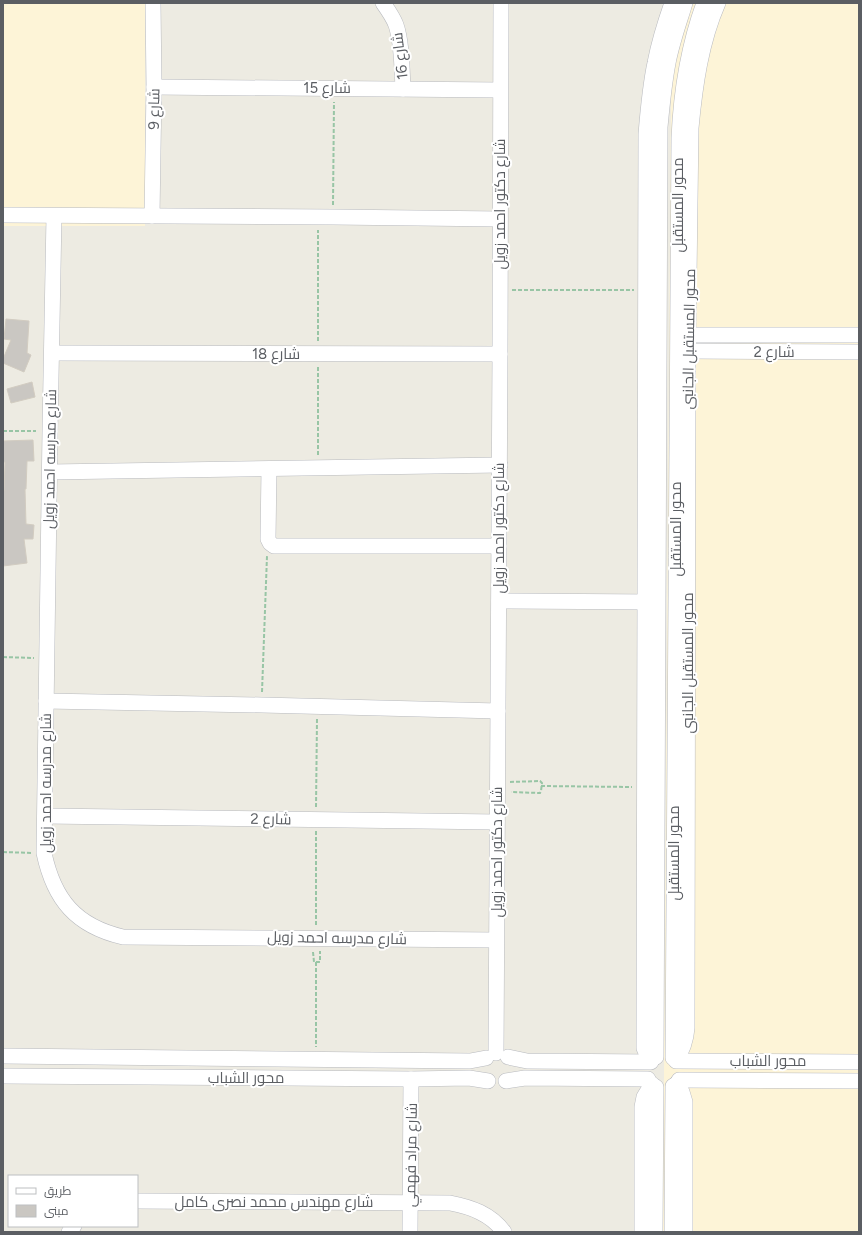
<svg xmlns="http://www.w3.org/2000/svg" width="862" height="1235" viewBox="0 0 862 1235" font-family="Figtree,Cairo,sans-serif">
  <rect width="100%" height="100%" fill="#edebe2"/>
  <!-- commercial -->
  <g fill="#fdf4d7">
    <rect x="3" y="3" width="142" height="223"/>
    <path d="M693,3H859V1232H663L664,1072L671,93L678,44Z"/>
  </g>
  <!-- building -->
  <g fill="#cac7c2" stroke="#d2ccc1">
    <path d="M6,319L29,321L27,353L31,355L24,372L3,363V359L11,340L4,339Z"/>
    <path d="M32,382L35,397L11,403L7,389Z"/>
    <path d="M33,440L34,461H27L26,489H25L26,524L34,525L33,539H24L27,563L3,566V491H4L5,462H3V441Z"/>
  </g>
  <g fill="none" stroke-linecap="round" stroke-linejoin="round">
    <!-- minor casing -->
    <g stroke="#b8babf" stroke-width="16">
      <g id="minor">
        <path d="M383,3C388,10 393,17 396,25C402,42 402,70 403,89"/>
        <path d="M154,87L500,90"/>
        <path d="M3,215L333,217L500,219"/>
        <path d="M54,216L50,431L44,853C54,900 76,926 123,937L496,940"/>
        <path d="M152,216L154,87L153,3"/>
        <path d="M689,335H859"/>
        <path d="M688,351L859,352"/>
        <path d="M52,353L500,354"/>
        <path d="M269,469L268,539L270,543L274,546H499"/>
        <path d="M50,472L500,465"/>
        <path d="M499,601L654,602"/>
        <path d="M46,701L262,705L498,711"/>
        <path d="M45,816L497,822"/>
        <path d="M496,1053L500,354L501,3"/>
        <path d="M3,1056L470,1061L486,1058"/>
        <path d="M508,1057L527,1061L651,1062"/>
        <path d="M656,1057L658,602L660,127C662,106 664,84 668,63C672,42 679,23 685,3"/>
        <path d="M673,1058L679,138C681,92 688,47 704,3"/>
        <path d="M653,1059L647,1055L644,1048L646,134C648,110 650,86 655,63C659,42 665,23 672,3"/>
        <path d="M676,1060C683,1050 686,1041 687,1028L688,351L691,128C695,85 701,42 718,3"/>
        <path d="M676,1061L859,1062"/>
        <path d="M3,1076L411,1079L469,1078L488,1081"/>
        <path d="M679,1080L859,1081"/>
        <path d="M506,1081L525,1078L648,1079"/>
        <path d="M677,1083L682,1092L685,1102V1232"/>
        <path d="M137,1201L450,1203C471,1207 491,1214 504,1232"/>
        <path d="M69,1232L74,1226"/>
        <path d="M410,1232L411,1079"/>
        <path d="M642,1232V1107L644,1097L652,1084"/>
        <path d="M655,1232L656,1087"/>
        <path d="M672,1232L673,1086"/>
      </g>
    </g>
    <!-- path -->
    <g stroke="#98c5a5" stroke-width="2" stroke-dasharray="4 2" stroke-linecap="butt">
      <path d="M333,205L334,102"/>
      <path d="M512,290H634"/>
      <path d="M318,341V230"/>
      <path d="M3,431H36"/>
      <path d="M318,455V366"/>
      <path d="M3,657L34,658"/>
      <path d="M262,692L267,556"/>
      <path d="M510,782L540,781L542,783L541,791L540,793L511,792"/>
      <path d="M541,786L632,787"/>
      <path d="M316,807L317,719"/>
      <path d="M3,852L32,853"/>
      <path d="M316,925V831"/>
      <path d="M313,952L314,962H320V951"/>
      <path d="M316,962V1047"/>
    </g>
    <!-- minor -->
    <use href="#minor" stroke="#fff" stroke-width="15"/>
  </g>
  <g text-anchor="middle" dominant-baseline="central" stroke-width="4" stroke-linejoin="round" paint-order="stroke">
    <!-- street labels -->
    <g font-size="15" fill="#5b5e63" stroke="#fff">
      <text transform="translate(400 56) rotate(-97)">شارع 16</text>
      <text x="327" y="88">شارع 15</text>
      <text transform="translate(154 109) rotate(-89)">شارع 9</text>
      <text transform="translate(500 204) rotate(-90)">شارع دكتور احمد زويل</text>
      <text transform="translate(678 205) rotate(-90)">محور المستقبل</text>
      <text transform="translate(689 339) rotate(-89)">محور المستقبل الجانبى</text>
      <text x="774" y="352">شارع 2</text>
      <text x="276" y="354">شارع 18</text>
      <text transform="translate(50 459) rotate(-89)">شارع مدرسه احمد زويل</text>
      <text transform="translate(499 528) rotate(-90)">شارع دكتور احمد زويل</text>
      <text transform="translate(676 529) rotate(-90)">محور المستقبل</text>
      <text transform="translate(688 663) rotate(-90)">محور المستقبل الجانبى</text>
      <text transform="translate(46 783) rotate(-90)">شارع مدرسه احمد زويل</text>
      <text transform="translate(271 819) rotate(1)">شارع 2</text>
      <text transform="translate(497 852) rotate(-90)">شارع دكتور احمد زويل</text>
      <text transform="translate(674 853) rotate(-90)">محور المستقبل</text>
      <text transform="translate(337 938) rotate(1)">شارع مدرسه احمد زويل</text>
      <text x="768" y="1061">محور الشباب</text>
      <text x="246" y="1078">محور الشباب</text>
      <text transform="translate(411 1155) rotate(-89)">شارع مراد فهمي</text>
      <text x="274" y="1202">شارع مهندس محمد نصرى كامل</text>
    </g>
  </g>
  <!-- border -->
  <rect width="862" height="1235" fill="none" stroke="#5b5e63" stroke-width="8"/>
  <!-- legend -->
  <rect x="8" y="1175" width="130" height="52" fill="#ffffff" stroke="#bdbfc1"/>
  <rect x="16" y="1188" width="20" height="6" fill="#ffffff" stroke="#bdbfc1"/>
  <text x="44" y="1195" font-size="12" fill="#5b5e63">طريق</text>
  <rect x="16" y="1205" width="20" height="12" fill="#cac7c2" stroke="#bdbfc1"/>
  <text x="44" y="1215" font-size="12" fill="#5b5e63">مبنى</text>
</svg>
